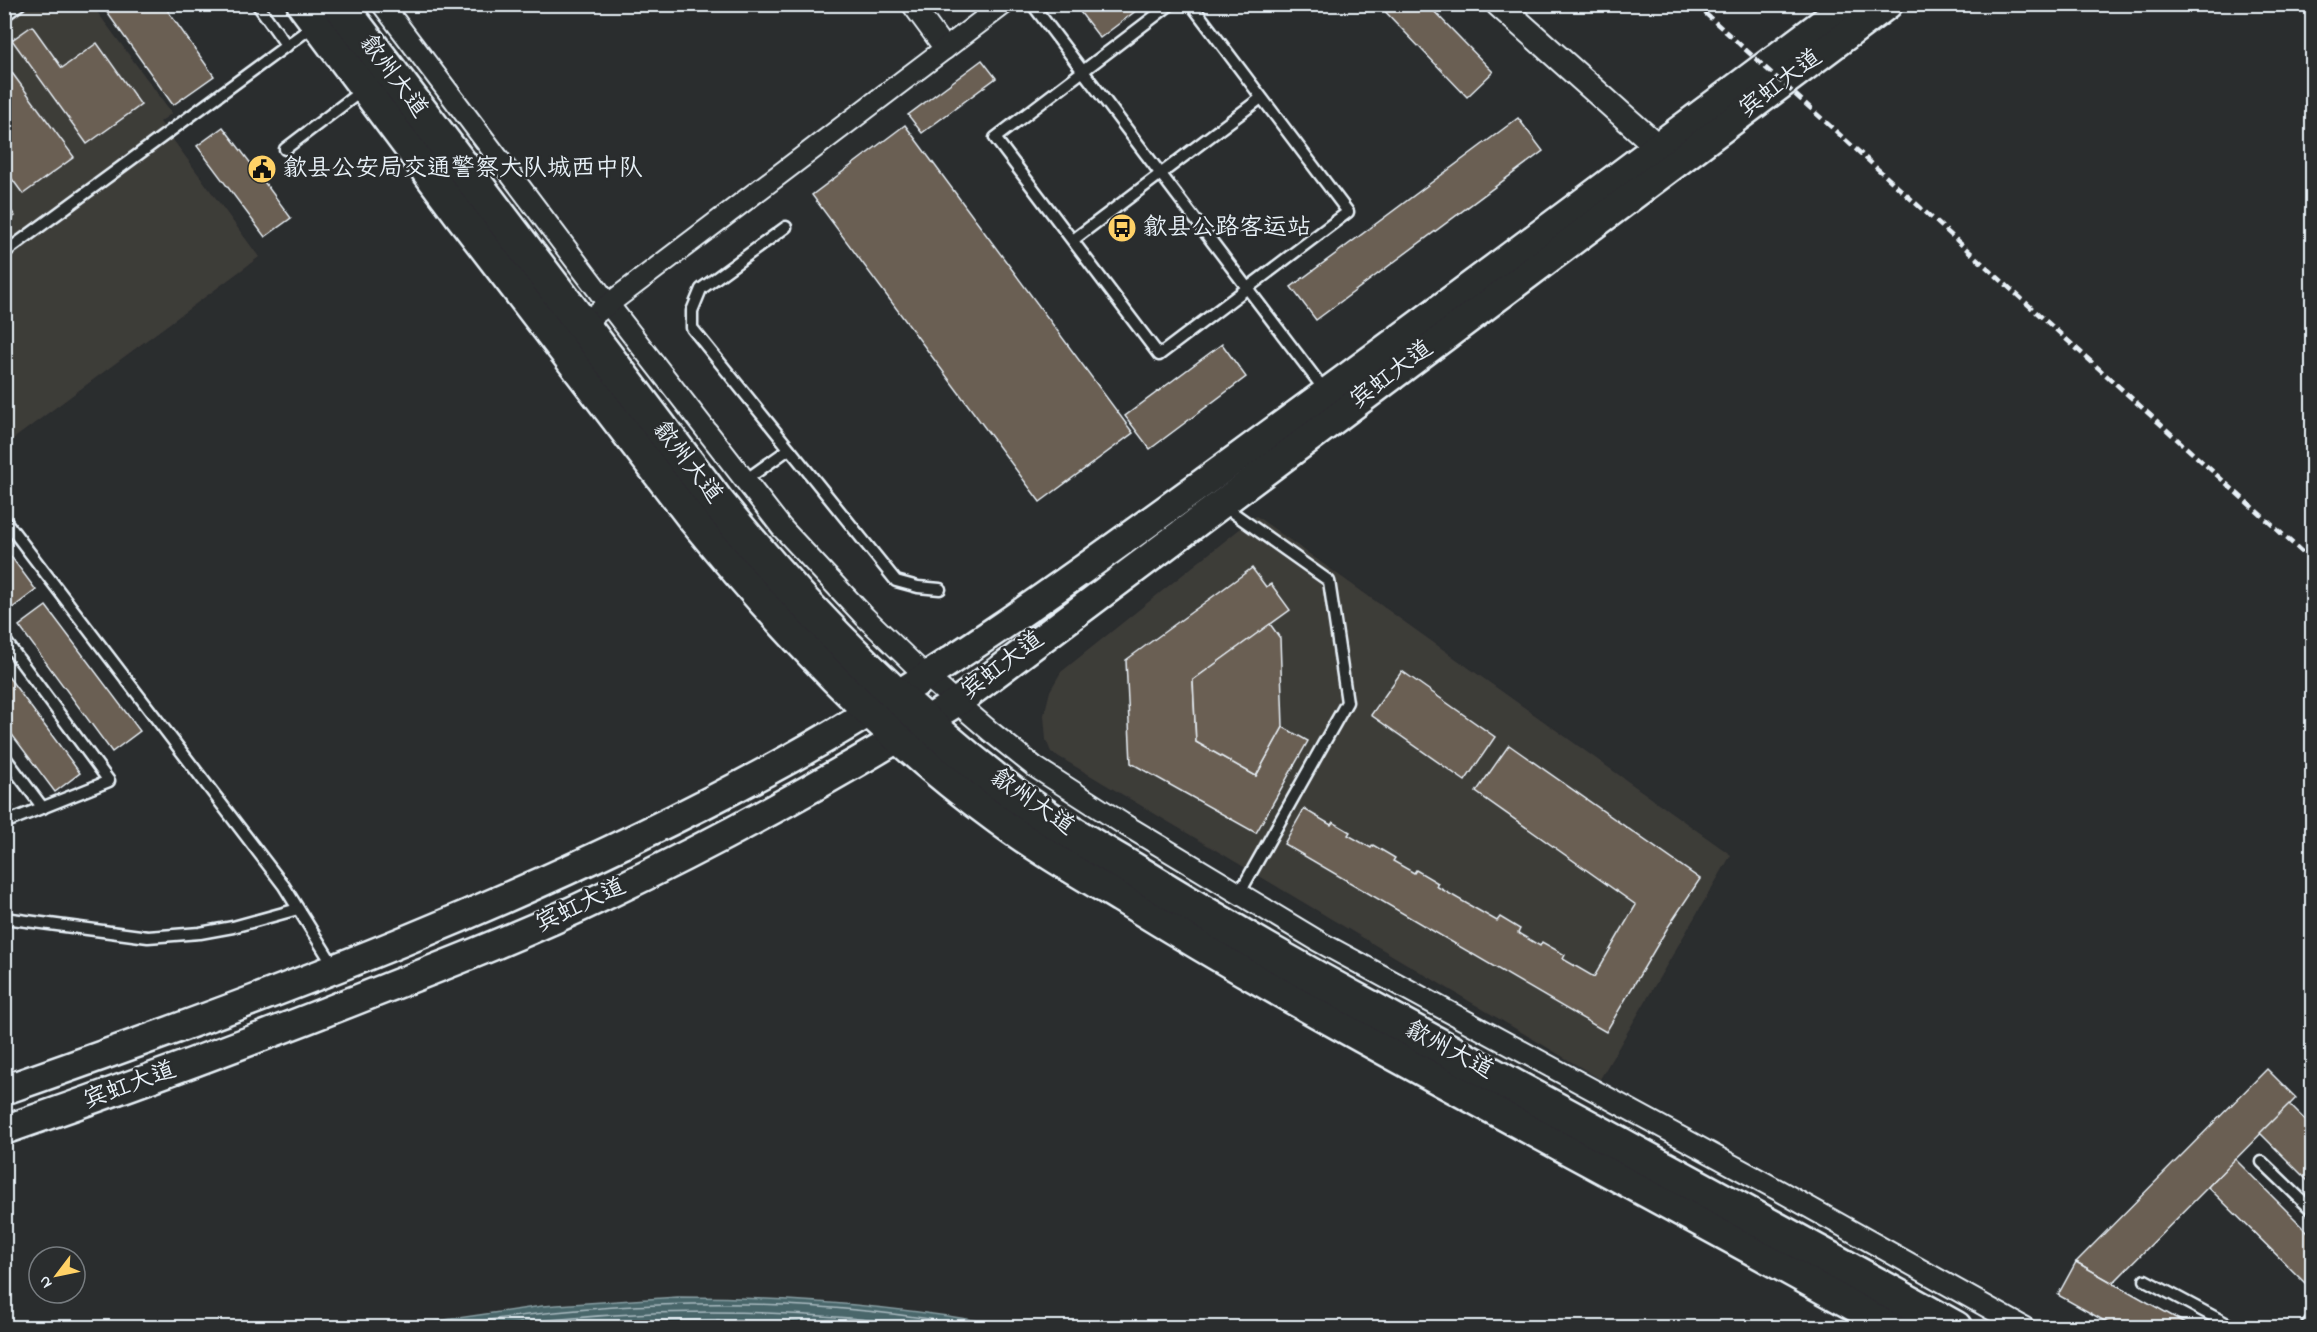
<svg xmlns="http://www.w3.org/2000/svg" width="2317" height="1332" viewBox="0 0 2317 1332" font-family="'Indie Flower','LXGW WenKai TC',sans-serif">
  <rect width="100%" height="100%" fill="#2a2d2e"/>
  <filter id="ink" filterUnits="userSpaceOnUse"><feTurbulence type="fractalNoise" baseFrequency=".0167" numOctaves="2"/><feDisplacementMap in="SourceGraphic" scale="12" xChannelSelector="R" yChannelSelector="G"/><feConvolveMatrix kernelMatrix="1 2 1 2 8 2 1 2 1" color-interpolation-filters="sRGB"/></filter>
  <g filter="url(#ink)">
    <!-- built -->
    <g fill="#3e3c39">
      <path d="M5,5H92L172,113L160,122L259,257L5,445Z"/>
      <path d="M1256,516L1731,855L1600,1079L1051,752L1046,740L1044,715L1050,691L1061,672Z"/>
    </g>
    <!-- water -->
    <path fill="#48666a" stroke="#889ea3" stroke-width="1.5" d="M678,1297C791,1297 902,1306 1013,1327H396L542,1306Z"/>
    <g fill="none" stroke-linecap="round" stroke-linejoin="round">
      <!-- shore -->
      <g stroke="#a8b9bf" stroke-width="1.5">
        <path d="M434,1328C616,1298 800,1293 981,1328"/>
        <path d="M482,1328C633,1307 783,1306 934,1328"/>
        <path d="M552,1328C655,1318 758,1317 862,1328"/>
      </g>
    </g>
    <!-- building -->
    <g fill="#6b5e52" stroke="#e8f1f8" stroke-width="1.5">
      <path d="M101,4H163L214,76L173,105Z"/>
      <path d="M1074,4H1145L1100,38Z"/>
      <path d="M1378,4H1427L1493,72L1467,97Z"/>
      <path d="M32,26L62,68L97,43L141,105L87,144L12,40Z"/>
      <path d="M982,60L996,78L922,133L908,115Z"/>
      <path d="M4,62L74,157L23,194L4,168Z"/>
      <path d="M1518,118L1543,151L1316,320L1291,287Z"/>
      <path d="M905,125L1133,433L1040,502L812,195Z"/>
      <path d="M223,127L252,165L257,161L267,175L262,179L291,218L265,237L197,146Z"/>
      <path d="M4,201L15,216L4,223Z"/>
      <path d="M1222,344L1246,377L1150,449L1125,416Z"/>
      <path d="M4,547L36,590L7,612L4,608Z"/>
      <path d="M1252,568L1266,587L1271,584L1290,610L1193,680L1196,742L1256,776L1283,727L1308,741L1256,833L1131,763L1126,660Z"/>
      <path d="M46,606L140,731L112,752L19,626Z"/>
      <path d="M1270,624L1280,638L1283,727L1256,776L1196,742L1193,680Z"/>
      <path d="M4,671L80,773L55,792L4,724Z"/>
      <path d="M1402,671L1495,737L1465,781L1371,715Z"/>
      <path d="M1509,745L1700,879L1668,927L1606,1032L1284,844L1304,809L1331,825L1333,822L1350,832L1348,835L1371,848L1373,845L1395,858L1393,861L1414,873L1416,870L1438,883L1436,886L1497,921L1500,917L1520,929L1518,933L1540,946L1542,942L1565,955L1563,959L1594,977L1636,905L1476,792Z"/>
      <path d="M4,794L13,806L4,813Z"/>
      <path d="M2267,1069L2296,1098L2208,1187L2113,1283L2076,1262Z"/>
      <path d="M2289,1104L2312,1127V1185L2260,1133Z"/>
      <path d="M2235,1159L2312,1236V1282L2308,1286L2208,1187Z"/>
      <path d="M2076,1262L2113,1283L2194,1328H2117L2058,1295Z"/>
    </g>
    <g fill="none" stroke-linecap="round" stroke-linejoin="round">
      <!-- service casing -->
      <g stroke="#e8f1f8" stroke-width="15">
        <g id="service">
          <path d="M257,4L287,46"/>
          <path d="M1032,4L1326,392"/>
          <path d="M1171,4L995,138L1159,355L1348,212L1191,4"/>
          <path d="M4,16L20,4"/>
          <path d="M285,149L364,89"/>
          <path d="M786,227L701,289L692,311V328L896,581L918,587L940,589"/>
          <path d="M1073,240L1261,98"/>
          <path d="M4,253L316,24"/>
          <path d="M744,481L789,449"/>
          <path d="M1222,505L1329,581L1347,702L1239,894"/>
          <path d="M4,519L284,886L335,968"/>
          <path d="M4,639L109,781L4,823"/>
          <path d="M4,756L43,808"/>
          <path d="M4,918L148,937L200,933L233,927L298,909"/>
          <path d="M2262,1162L2312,1210"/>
          <path d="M2145,1280L2235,1328"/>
          <path d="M2305,1328L2312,1319"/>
        </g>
      </g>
      <!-- minor casing -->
      <g stroke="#e8f1f8" stroke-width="24">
        <g id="minor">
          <path d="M382,4L609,305L782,528L865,617L927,677L991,732L1035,767L1122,823L1318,941L1780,1191L2025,1328"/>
          <path d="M912,4L945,49"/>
          <path d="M581,325L1004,4"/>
        </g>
      </g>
      <!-- tertiary casing -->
      <g stroke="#e8f1f8" stroke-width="28">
        <path id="tertiary" d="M1498,4L1658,147L1670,160"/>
      </g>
      <!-- secondary casing -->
      <g stroke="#e8f1f8" stroke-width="33">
        <g id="secondary">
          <path d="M4,1090C274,996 541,896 791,758C949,670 1094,562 1240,456C1444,307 1646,156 1848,4"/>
          <path d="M4,1130C129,1087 253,1041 376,992C453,962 530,932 604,896C727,837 845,772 960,700L1888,4"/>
        </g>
      </g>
      <!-- trunk casing -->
      <g stroke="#e8f1f8" stroke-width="38">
        <g id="trunk">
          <path d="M304,4L461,214L695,519C784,628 883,734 998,817C1037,846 1080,871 1122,896C1201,945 1281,991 1363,1036C1541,1134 1721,1229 1898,1328"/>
          <path d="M339,4L717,502C804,609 901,708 1011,792C1049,820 1091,845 1132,869C1211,918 1291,965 1373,1009C1566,1116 1762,1220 1955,1328"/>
        </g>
      </g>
      <!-- service -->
      <use href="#service" stroke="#2a2d2e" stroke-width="10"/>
      <!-- minor -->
      <use href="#minor" stroke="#2a2d2e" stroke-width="20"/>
      <!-- tertiary -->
      <use href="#tertiary" stroke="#2a2d2e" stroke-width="24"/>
      <!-- secondary -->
      <use href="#secondary" stroke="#2a2d2e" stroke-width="28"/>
      <!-- trunk -->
      <use href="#trunk" stroke="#2a2d2e" stroke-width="33"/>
      <!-- rail -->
      <path stroke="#e8f1f8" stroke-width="4.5" stroke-dasharray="9 4.5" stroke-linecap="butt" d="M1695,4L2312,561"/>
    </g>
  </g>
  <!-- icons -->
  <defs>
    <g id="civic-disc" transform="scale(1.5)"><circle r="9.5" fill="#ffd166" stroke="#2a2d2e"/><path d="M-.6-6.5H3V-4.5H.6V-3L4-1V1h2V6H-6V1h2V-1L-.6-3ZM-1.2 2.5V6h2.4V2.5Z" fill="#111"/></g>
    <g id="bus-disc" transform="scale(1.5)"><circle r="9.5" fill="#ffd166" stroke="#2a2d2e"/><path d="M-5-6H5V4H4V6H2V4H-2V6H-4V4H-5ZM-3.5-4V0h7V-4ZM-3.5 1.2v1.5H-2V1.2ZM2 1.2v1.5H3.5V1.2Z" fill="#111"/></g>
  </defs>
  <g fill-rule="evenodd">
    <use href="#civic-disc" x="262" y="169"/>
    <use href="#bus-disc" x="1122" y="228"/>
  </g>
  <g text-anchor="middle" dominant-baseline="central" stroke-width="5" stroke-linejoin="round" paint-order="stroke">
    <!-- street labels -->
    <g font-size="24" fill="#e8f1f8" stroke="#2a2d2e">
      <text transform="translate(393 77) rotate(53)">歙州大道</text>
      <text transform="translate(1781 84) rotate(-37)">宾虹大道</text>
      <text transform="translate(1392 375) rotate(-37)">宾虹大道</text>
      <text transform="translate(687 463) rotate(52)">歙州大道</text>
      <text transform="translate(1003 666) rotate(-37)">宾虹大道</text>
      <text transform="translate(1032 803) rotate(35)">歙州大道</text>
      <text transform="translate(581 906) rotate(-25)">宾虹大道</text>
      <text transform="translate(1449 1051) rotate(28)">歙州大道</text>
      <text transform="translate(130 1086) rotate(-20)">宾虹大道</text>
    </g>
    <!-- poi labels -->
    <g font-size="24" fill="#e8f1f8" stroke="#2a2d2e" text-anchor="start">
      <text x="283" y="169">歙县公安局交通警察大队城西中队</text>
      <text x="1143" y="228">歙县公路客运站</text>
    </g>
  </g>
  <!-- margin -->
  <rect width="2317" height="1332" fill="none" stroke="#2a2d2e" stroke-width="24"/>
  <rect x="12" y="12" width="2293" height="1308" fill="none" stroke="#e8f1f8" stroke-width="2" filter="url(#ink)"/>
  <!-- north arrow -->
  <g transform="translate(57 1275) rotate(238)"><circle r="28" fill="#2a2d2e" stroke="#767b7f" stroke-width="1.5"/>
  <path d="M0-4.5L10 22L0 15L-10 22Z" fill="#ffd166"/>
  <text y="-9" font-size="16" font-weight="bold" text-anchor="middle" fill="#e8f1f8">N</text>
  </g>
</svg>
